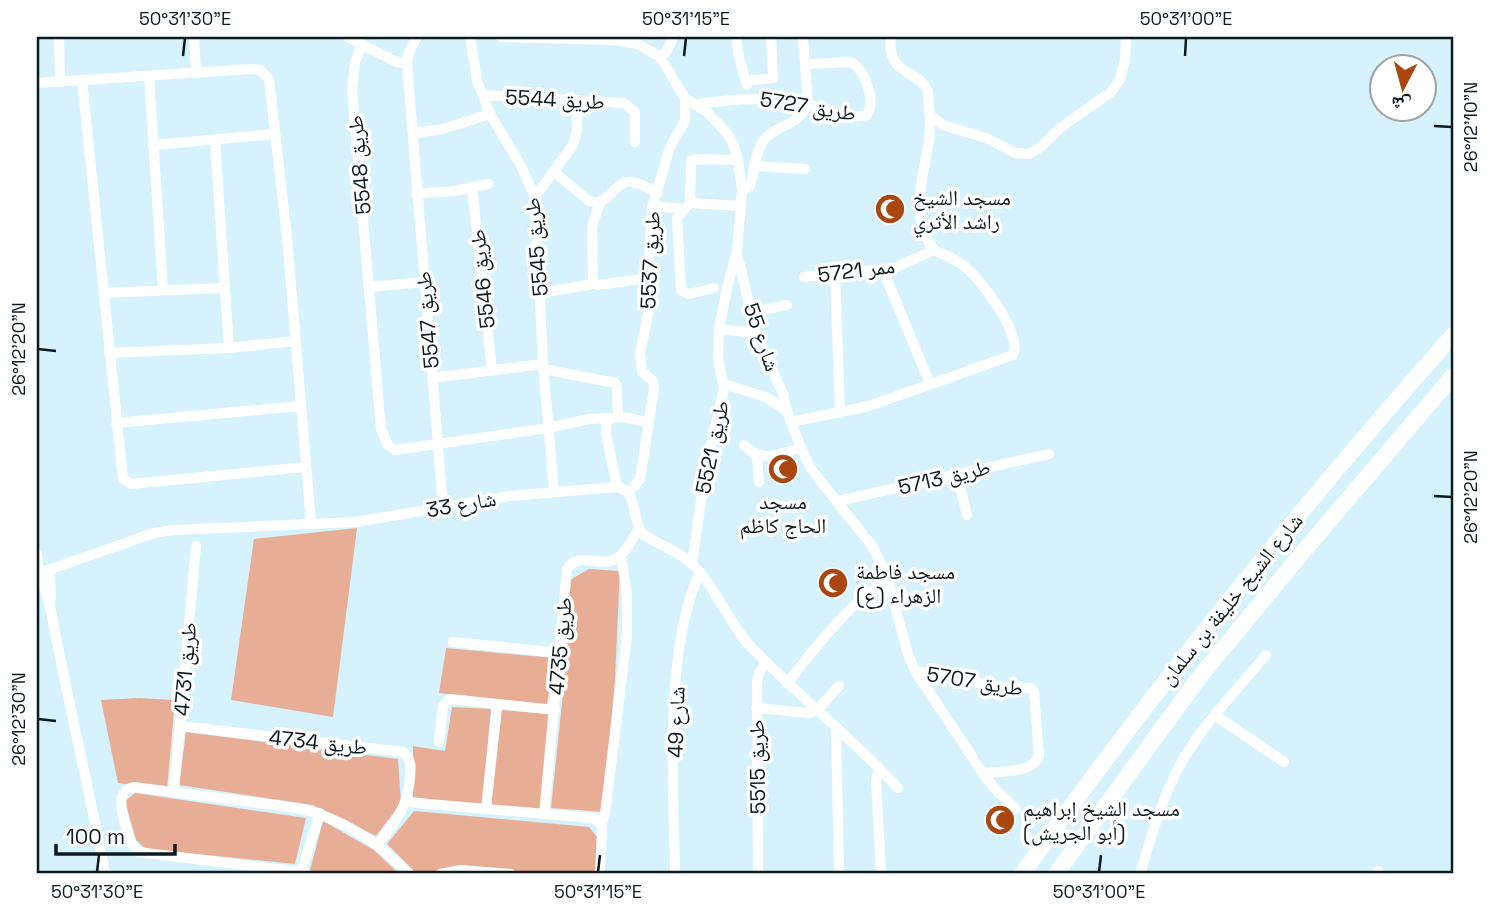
<svg xmlns="http://www.w3.org/2000/svg" width="1490" height="911" viewBox="0 0 1490 911" font-family="'Space Grotesk','Noto Naskh Arabic',sans-serif">
  <rect width="100%" height="100%" fill="#d6f2fd"/>
  <!-- green -->
  <g fill="#e8ae95">
    <path d="M357,528L333,717L231,700L254,539Z"/>
    <path d="M589,569L620,571L615,679L603,812L551,808L567,655L570,580Z"/>
    <path d="M446,648L554,658L547,705L439,693Z"/>
    <path d="M139,698L175,700L167,790L118,783L101,700Z"/>
    <path d="M452,707L491,709L482,809L413,797V746L445,751Z"/>
    <path d="M502,710L550,714L540,810L491,805Z"/>
    <path d="M186,732L398,759L401,803L376,836L313,805L179,785Z"/>
    <path d="M135,793L306,818L295,864L146,849L136,840L125,801Z"/>
    <path d="M414,811L589,827L601,842L595,874H417L387,844Z"/>
    <path d="M323,821L374,850L399,874H318L310,870Z"/>
  </g>
  <g fill="none" stroke-linecap="round" stroke-linejoin="round">
    <!-- minor -->
    <g stroke="#fff" stroke-width="10">
      <path d="M59,37L60,82"/>
      <path d="M194,37L196,73"/>
      <path d="M348,37L396,62L407,63"/>
      <path d="M417,37L409,52L407,63L443,507"/>
      <path d="M470,37L477,81L483,95L490,114L521,166L535,197L543,364L554,491"/>
      <path d="M501,37L614,40L638,44L660,57L685,98L707,112L726,132L733,143L738,160L742,190L737,253L756,333L783,394L787,411L801,448L811,469L873,547L888,580L908,654L915,671L973,758"/>
      <path d="M736,37L739,57L747,85"/>
      <path d="M362,44L355,62L352,91L381,429L388,445L395,450L548,428L589,419L608,418"/>
      <path d="M660,57L667,51L673,37"/>
      <path d="M149,76L163,290"/>
      <path d="M82,80L123,479L131,484L306,467"/>
      <path d="M746,81L773,78L771,37"/>
      <path d="M37,83L251,69L260,70L269,79L287,237L311,523"/>
      <path d="M483,95L624,103L635,112V142"/>
      <path d="M695,105C732,98 766,97 803,103C826,108 842,120 867,115C876,101 865,70 851,62L806,64"/>
      <path d="M931,116L943,125L986,138L1016,153L1029,154L1042,146L1060,128L1111,92L1120,79L1125,60L1126,37"/>
      <path d="M413,133L443,129L490,114"/>
      <path d="M215,140L229,348"/>
      <path d="M153,145L275,134"/>
      <path d="M754,166L805,169"/>
      <path d="M554,172L589,201C610,208 614,179 632,182C640,183 650,189 658,193"/>
      <path d="M472,187L492,370"/>
      <path d="M742,190L750,186C755,172 754,155 762,143C774,124 797,128 808,104L803,37"/>
      <path d="M416,194L454,191L488,184"/>
      <path d="M535,197L573,145L577,130L578,101"/>
      <path d="M600,203L592,226L593,283L598,285L648,278"/>
      <path d="M690,203L741,206"/>
      <path d="M653,206L683,209"/>
      <path d="M883,270L930,384"/>
      <path d="M835,274L840,413"/>
      <path d="M804,277L894,268L934,250C900,204 937,156 929,108C928,102 929,97 928,92C920,69 886,77 891,37"/>
      <path d="M369,287L424,282"/>
      <path d="M714,288L689,294L681,290L677,218L690,203L691,161L696,159L738,160"/>
      <path d="M103,293L225,288"/>
      <path d="M540,293L594,284"/>
      <path d="M752,312L787,305"/>
      <path d="M719,329L756,333"/>
      <path d="M109,353L229,348L295,341"/>
      <path d="M543,369L615,383L617,387L618,417"/>
      <path d="M432,378L543,364"/>
      <path d="M724,384L766,397L787,411"/>
      <path d="M791,422L869,406L1013,355C1023,335 981,279 964,266C956,259 944,255 934,250"/>
      <path d="M116,423L301,406"/>
      <path d="M744,445C763,464 778,454 801,448"/>
      <path d="M757,456L759,482"/>
      <path d="M957,474L967,515"/>
      <path d="M617,487L606,433V422C616,412 636,420 649,423"/>
      <path d="M629,492L640,479L654,389L653,381L642,372L640,353L650,305L648,278L652,208L670,147L685,121V98"/>
      <path d="M838,501L1049,454"/>
      <path d="M37,554C38,580 48,592 52,616C68,702 89,788 105,874"/>
      <path d="M692,564L706,466L724,389L718,358L719,329L727,288L736,254"/>
      <path d="M49,570L51,590L50,603"/>
      <path d="M37,574L154,533L175,530L356,522L510,496L617,487C639,492 631,518 642,533C657,545 678,550 692,564C718,589 729,626 755,651C801,698 853,739 898,788"/>
      <path d="M453,642L560,653"/>
      <path d="M915,671L999,687L1031,688L1034,692L1039,756C1032,774 999,771 983,773"/>
      <path d="M787,683C818,646 846,605 888,580"/>
      <path d="M756,708L809,713L817,710L839,686"/>
      <path d="M1216,716L1284,762"/>
      <path d="M180,726L403,752C412,759 411,767 410,778C408,806 395,824 377,844"/>
      <path d="M836,727L839,874"/>
      <path d="M439,742L443,706L450,699L555,710"/>
      <path d="M976,764L995,789L1016,809"/>
      <path d="M879,768L876,780L881,874"/>
      <path d="M174,791L196,546"/>
      <path d="M406,802L593,818L600,823L602,829L600,874"/>
      <path d="M486,809L497,705"/>
      <path d="M544,814L567,569C579,551 598,567 614,560C625,556 632,538 639,529"/>
      <path d="M601,825L605,814L627,635V595L621,555"/>
      <path d="M301,872L320,813"/>
      <path d="M306,874L301,872L138,852C129,844 119,808 122,797C124,790 128,788 134,787L297,808C342,818 377,841 409,874"/>
      <path d="M440,874L461,870L511,874"/>
      <path d="M675,874C674,787 663,652 700,572"/>
      <path d="M758,874L757,683L759,673L766,662"/>
      <path d="M1140,874C1151,838 1161,801 1179,767C1201,726 1236,691 1266,655"/>
      <path d="M1378,874V871"/>
    </g>
    <!-- highway -->
    <g stroke="#fff" stroke-width="16">
      <path d="M1022,874C1156,686 1300,508 1453,335"/>
      <path d="M1056,874L1198,679L1302,553L1453,376"/>
    </g>
  </g>
  <!-- ticks -->
  <path fill="none" stroke="#0d1a1e" stroke-width="2.5" d="M183,56L185,38M684,56L686,38M1185,56L1186,38M1434,126L1452,127M38,349L56,351M1434,496L1452,497M38,719L56,721M97,872L99,855M598,872L600,855M1099,872L1101,855"/>
  <!-- icons -->
  <defs>
    <g id="mosque-disc" transform="scale(1.575)"><circle r="9.5" fill="#aa4710" stroke="#fff"/><path d="M3.5-4.9A6 6 0 1 0 3.5 4.9A5 5 0 1 1 3.5-4.9Z" fill="#fff"/></g>
  </defs>
  <g fill-rule="evenodd">
    <use href="#mosque-disc" x="890" y="209"/>
    <use href="#mosque-disc" x="783" y="469"/>
    <use href="#mosque-disc" x="833" y="583"/>
    <use href="#mosque-disc" x="1000" y="820"/>
  </g>
  <g text-anchor="middle" dominant-baseline="central" stroke-width="7" stroke-linejoin="round" paint-order="stroke">
    <!-- street labels -->
    <g font-size="21" fill="#0d1a1e" stroke="#fff">
      <text transform="translate(555 99) rotate(3)">طريق 5544</text>
      <text transform="translate(808 106) rotate(9)">طريق 5727</text>
      <text transform="translate(359 165) rotate(-95)">طريق 5548</text>
      <text transform="translate(536 247) rotate(-95)">طريق 5545</text>
      <text transform="translate(650 260) rotate(-87)">طريق 5537</text>
      <text transform="translate(856 270) rotate(-7)">ممر 5721</text>
      <text transform="translate(482 279) rotate(-96)">طريق 5546</text>
      <text transform="translate(427 320) rotate(-95)">طريق 5547</text>
      <text transform="translate(762 337) rotate(71)">شارع 55</text>
      <text transform="translate(712 447) rotate(-78)">طريق 5521</text>
      <text transform="translate(944 477) rotate(-13)">طريق 5713</text>
      <text transform="translate(461 504) rotate(-10)">شارع 33</text>
      <text transform="translate(1231 599) rotate(-51)">شارع الشيخ خليفة بن سلمان</text>
      <text transform="translate(560 646) rotate(-85)">طريق 4735</text>
      <text transform="translate(185 669) rotate(-85)">طريق 4731</text>
      <text transform="translate(975 681) rotate(9)">طريق 5707</text>
      <text transform="translate(676 722) rotate(-88)">شارع 49</text>
      <text transform="translate(318 742) rotate(6)">طريق 4734</text>
      <text transform="translate(757 767) rotate(-91)">طريق 5515</text>
    </g>
    <!-- poi labels -->
    <g font-size="21" fill="#0d1a1e" stroke="#fff" text-anchor="start">
      <text x="913" y="197">مسجد الشيخ<tspan x="913" dy="24">راشد الأثري</tspan></text>
      <text x="783" y="501" text-anchor="middle">مسجد<tspan x="783" dy="24">الحاج كاظم</tspan></text>
      <text x="856" y="571">مسجد فاطمة<tspan x="856" dy="24">الزهراء (ع)</tspan></text>
      <text x="1023" y="808">مسجد الشيخ إبراهيم<tspan x="1023" dy="24">(أبو الجريش)</tspan></text>
    </g>
  </g>
  <!-- border -->
  <rect width="1490" height="911" fill="none" stroke="#ffffff" stroke-width="77"/>
  <!-- north arrow -->
  <g transform="translate(1403 88) rotate(186)"><circle r="33" fill="#ffffff" stroke="#9ea3a5" stroke-width="2"/>
  <path d="M0-5L12 26L0 18L-12 26Z" fill="#aa4710"/>
  <text y="-10" font-size="19" font-weight="bold" text-anchor="middle" fill="#0d1a1e">ش</text>
  </g>
  <!-- scale -->
  <path d="M56 844v10h119v-10" fill="none" stroke="#0d1a1e" stroke-width="3.5"/>
  <text x="66" y="844" font-size="21" fill="#0d1a1e" stroke="#ffffff" stroke-width="5" paint-order="stroke">100 m</text>
  <rect x="38" y="38" width="1414" height="834" fill="none" stroke="#0d1a1e" stroke-width="2.5"/>
  <g font-size="18" text-anchor="middle" fill="#0d1a1e">
    <text x="185" y="25">50°31'30"E</text>
    <text x="686" y="25">50°31'15"E</text>
    <text x="1186" y="25">50°31'00"E</text>
    <text transform="translate(1471 127) rotate(-90)" y="6">26°12'10"N</text>
    <text transform="translate(19 349) rotate(-90)" y="6">26°12'20"N</text>
    <text transform="translate(1471 497) rotate(-90)" y="6">26°12'20"N</text>
    <text transform="translate(19 719) rotate(-90)" y="6">26°12'30"N</text>
    <text x="97" y="898">50°31'30"E</text>
    <text x="598" y="898">50°31'15"E</text>
    <text x="1099" y="898">50°31'00"E</text>
  </g>
</svg>
